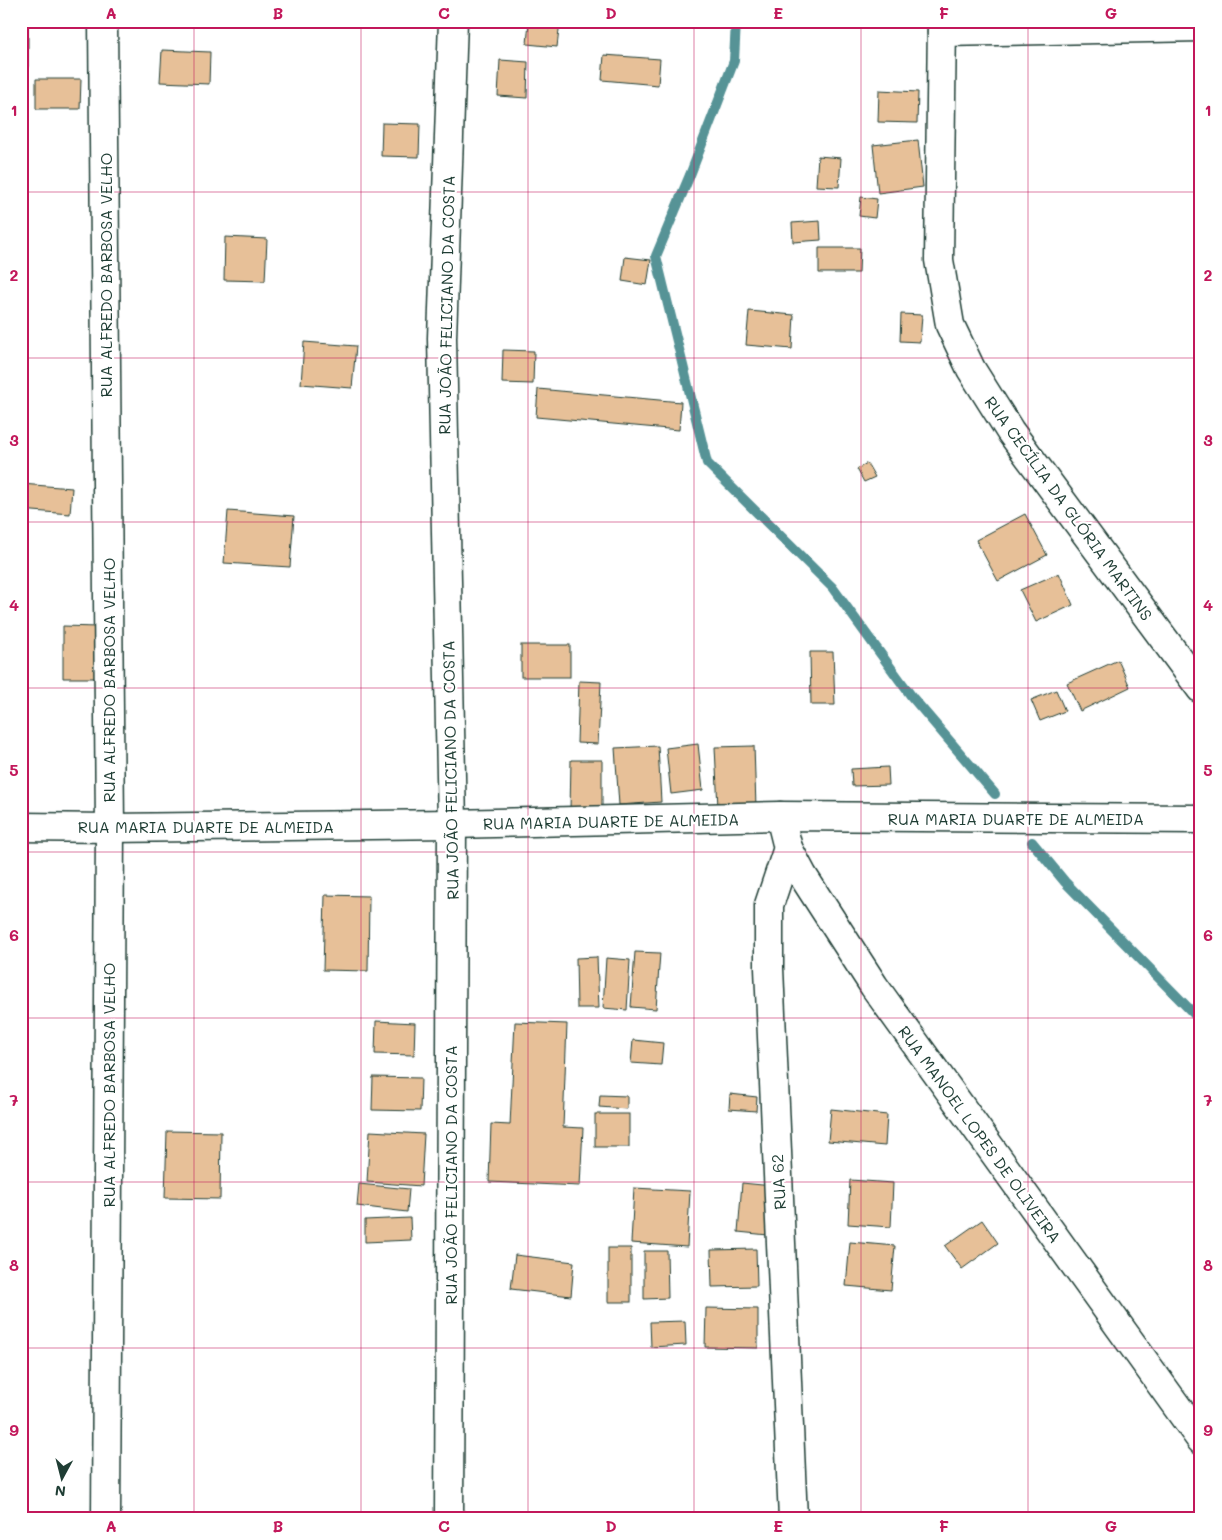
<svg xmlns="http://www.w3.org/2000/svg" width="1222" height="1540" viewBox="0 0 1222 1540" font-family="Mali,sans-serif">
  <rect width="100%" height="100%" fill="#fff"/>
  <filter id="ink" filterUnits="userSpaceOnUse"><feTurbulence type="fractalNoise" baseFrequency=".02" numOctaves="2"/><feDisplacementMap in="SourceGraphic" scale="10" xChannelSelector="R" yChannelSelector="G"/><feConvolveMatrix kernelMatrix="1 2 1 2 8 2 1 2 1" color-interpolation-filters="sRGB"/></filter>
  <g filter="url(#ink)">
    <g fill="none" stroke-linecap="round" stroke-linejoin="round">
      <!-- stream -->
      <g stroke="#579396" stroke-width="10">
        <path d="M736,21L734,61L690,175L656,256L707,463L832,587L912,697L995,794"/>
        <path d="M1032,842L1065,882L1201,1021"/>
      </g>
    </g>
    <!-- building -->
    <g fill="#e7c098" stroke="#1f3d34">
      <rect x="21" y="21" width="7" height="47"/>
      <path d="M529,21H560L557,47L527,44Z"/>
      <path d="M162,50L210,52L209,84L160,82Z"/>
      <path d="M604,55L660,59L658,85L602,80Z"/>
      <path d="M500,60L528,62L527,98L498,96Z"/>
      <path d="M36,79H81L80,109H36Z"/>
      <path d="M879,90L918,92L917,123L878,122Z"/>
      <path d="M382,123L420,124L419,157L381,156Z"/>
      <path d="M918,140L923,187L878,193L873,145Z"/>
      <path d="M818,156L841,158L839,187L816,186Z"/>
      <path d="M861,197L877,199L875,218L859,216Z"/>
      <path d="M820,221L821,240L793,242L792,223Z"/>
      <path d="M225,237L267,239L265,281L224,280Z"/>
      <path d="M819,248H860L859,273H819Z"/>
      <path d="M625,257L651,260L647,285L622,281Z"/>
      <path d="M749,311L794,315L792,349L746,345Z"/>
      <path d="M901,314L922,315L920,342L900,341Z"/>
      <path d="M304,342L356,346L352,388L301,384Z"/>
      <path d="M503,350L534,351L533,384L502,383Z"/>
      <path d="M538,389L681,402L679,430L536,417Z"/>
      <path d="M867,463L875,477L864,482L857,469Z"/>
      <path d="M21,484L72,488L70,514L21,510Z"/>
      <path d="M228,511L294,516L290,567L224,563Z"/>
      <path d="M1025,514L1047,555L998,581L976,540Z"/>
      <path d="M1059,573L1073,605L1036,622L1020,590Z"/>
      <path d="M63,626L97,627L96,678H63Z"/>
      <rect x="521" y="645" width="49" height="32"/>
      <path d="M810,652H833L835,705H811Z"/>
      <path d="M1118,660L1130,687L1080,711L1067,683Z"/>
      <path d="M579,681L601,682L598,744L577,743Z"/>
      <path d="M1056,690L1065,711L1040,721L1031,700Z"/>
      <path d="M698,744L703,790L671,794L666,748Z"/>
      <path d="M658,746L661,802L619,805L615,748Z"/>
      <path d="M754,746L756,807L718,808L715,747Z"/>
      <path d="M571,760H602V810H570Z"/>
      <path d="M888,767L889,785L852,786L851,769Z"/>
      <path d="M325,895L369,896L368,971L323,970Z"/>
      <path d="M635,952L660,953L656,1009L631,1007Z"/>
      <path d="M597,957L599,1008H577L576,958Z"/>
      <path d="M606,958L630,960L627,1010L603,1008Z"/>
      <path d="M376,1021L415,1023L414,1055L375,1054Z"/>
      <path d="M515,1022L567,1024L563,1127L583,1128L580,1186L489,1182L491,1124L510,1125Z"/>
      <path d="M633,1040L663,1043L661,1065L631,1063Z"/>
      <path d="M373,1077L421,1078L420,1111L372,1110Z"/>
      <path d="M730,1094L757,1097L756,1111L729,1109Z"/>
      <path d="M600,1095L627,1096V1109L599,1107Z"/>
      <path d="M831,1109L887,1115L885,1146L828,1141Z"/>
      <rect x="595" y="1114" width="34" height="33"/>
      <path d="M167,1131L221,1132L220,1199L165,1198Z"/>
      <path d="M370,1131L424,1134L421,1186L367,1182Z"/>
      <path d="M850,1180L893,1183L891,1227L848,1224Z"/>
      <path d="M742,1183L772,1186L768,1235L738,1232Z"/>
      <path d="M359,1184L409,1189L407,1212L357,1206Z"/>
      <path d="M634,1188L690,1191L687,1247L631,1243Z"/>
      <path d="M410,1218L411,1240L365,1242V1220Z"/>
      <path d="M982,1220L998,1243L962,1269L945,1246Z"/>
      <path d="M850,1242L895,1246L891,1290L846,1286Z"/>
      <rect x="608" y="1248" width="23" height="54"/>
      <path d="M756,1249L757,1286L712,1287L711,1250Z"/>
      <path d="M644,1251H667L668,1298L644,1299Z"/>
      <path d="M515,1255L574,1262L571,1296L511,1289Z"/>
      <path d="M706,1308L758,1309V1348L705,1347Z"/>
      <path d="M685,1321L686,1345L651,1347L650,1322Z"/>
    </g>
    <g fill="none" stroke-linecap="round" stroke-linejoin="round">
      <!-- minor casing -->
      <g stroke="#1f3d34" stroke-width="31">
        <g id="minor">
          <path d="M103,21L110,828L106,1519"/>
          <path d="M942,21L939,260L950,325L971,369L1010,431L1201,689"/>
          <path d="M942,32L1201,27"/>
          <path d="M780,816L788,848L803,876L874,986L1201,1440"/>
          <path d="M21,827L110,828L452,824L780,816L1201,819"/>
          <path d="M788,848L769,905V968L793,1519"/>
          <path d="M449,1519L452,824L442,338L453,21"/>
        </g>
      </g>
      <!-- minor -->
      <use href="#minor" stroke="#fff" stroke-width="28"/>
    </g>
  </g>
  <!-- grid -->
  <path fill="none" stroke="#c2185b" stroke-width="1" stroke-opacity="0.55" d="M194,21V1519M361,21V1519M528,21V1519M694,21V1519M861,21V1519M1028,21V1519M21,192H1201M21,358H1201M21,522H1201M21,688H1201M21,852H1201M21,1018H1201M21,1182H1201M21,1348H1201"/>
  <g text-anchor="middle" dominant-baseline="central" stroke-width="4.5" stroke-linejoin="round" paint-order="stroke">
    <!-- street labels -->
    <g font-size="16" fill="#1f3d34" stroke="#fff">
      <text transform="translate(105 275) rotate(-90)">RUA ALFREDO BARBOSA VELHO</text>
      <text transform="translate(446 305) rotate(-89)">RUA JOÃO FELICIANO DA COSTA</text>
      <text transform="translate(1069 508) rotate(54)">RUA CECÍLIA DA GLÓRIA MARTINS</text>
      <text transform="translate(108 680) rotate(-90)">RUA ALFREDO BARBOSA VELHO</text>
      <text transform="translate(450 770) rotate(-91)">RUA JOÃO FELICIANO DA COSTA</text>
      <text x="1016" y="818">RUA MARIA DUARTE DE ALMEIDA</text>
      <text transform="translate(611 821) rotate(-1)">RUA MARIA DUARTE DE ALMEIDA</text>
      <text x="206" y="826">RUA MARIA DUARTE DE ALMEIDA</text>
      <text transform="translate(108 1085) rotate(-90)">RUA ALFREDO BARBOSA VELHO</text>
      <text transform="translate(980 1134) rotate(54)">RUA MANOEL LOPES DE OLIVEIRA</text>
      <text transform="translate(450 1175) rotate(-90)">RUA JOÃO FELICIANO DA COSTA</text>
      <text transform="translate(778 1182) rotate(-93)">RUA 62</text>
    </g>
  </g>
  <!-- margin -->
  <rect width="1222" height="1540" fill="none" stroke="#fff" stroke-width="55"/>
  <!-- north arrow -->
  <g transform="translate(62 1478) rotate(187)" stroke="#ffffff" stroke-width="4" paint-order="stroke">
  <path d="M0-4L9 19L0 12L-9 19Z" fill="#1f3d34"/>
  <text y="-8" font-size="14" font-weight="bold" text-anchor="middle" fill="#1f3d34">N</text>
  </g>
  <rect x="28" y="28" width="1166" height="1484" fill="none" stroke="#c2185b" stroke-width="2"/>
  <g font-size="16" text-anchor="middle" font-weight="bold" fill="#c2185b">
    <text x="111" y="19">A</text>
    <text x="278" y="19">B</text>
    <text x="444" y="19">C</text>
    <text x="611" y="19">D</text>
    <text x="778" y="19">E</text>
    <text x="944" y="19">F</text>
    <text x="1111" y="19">G</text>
    <text x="14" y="116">1</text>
    <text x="1208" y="116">1</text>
    <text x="14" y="281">2</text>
    <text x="1208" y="281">2</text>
    <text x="14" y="446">3</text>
    <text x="1208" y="446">3</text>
    <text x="14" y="611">4</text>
    <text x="1208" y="611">4</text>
    <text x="14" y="776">5</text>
    <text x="1208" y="776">5</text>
    <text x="14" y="941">6</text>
    <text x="1208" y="941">6</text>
    <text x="14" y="1106">7</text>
    <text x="1208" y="1106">7</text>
    <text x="14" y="1271">8</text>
    <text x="1208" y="1271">8</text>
    <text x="14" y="1436">9</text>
    <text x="1208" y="1436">9</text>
    <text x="111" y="1532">A</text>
    <text x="278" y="1532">B</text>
    <text x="444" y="1532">C</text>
    <text x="611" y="1532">D</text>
    <text x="778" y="1532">E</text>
    <text x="944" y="1532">F</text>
    <text x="1111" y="1532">G</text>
  </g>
</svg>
